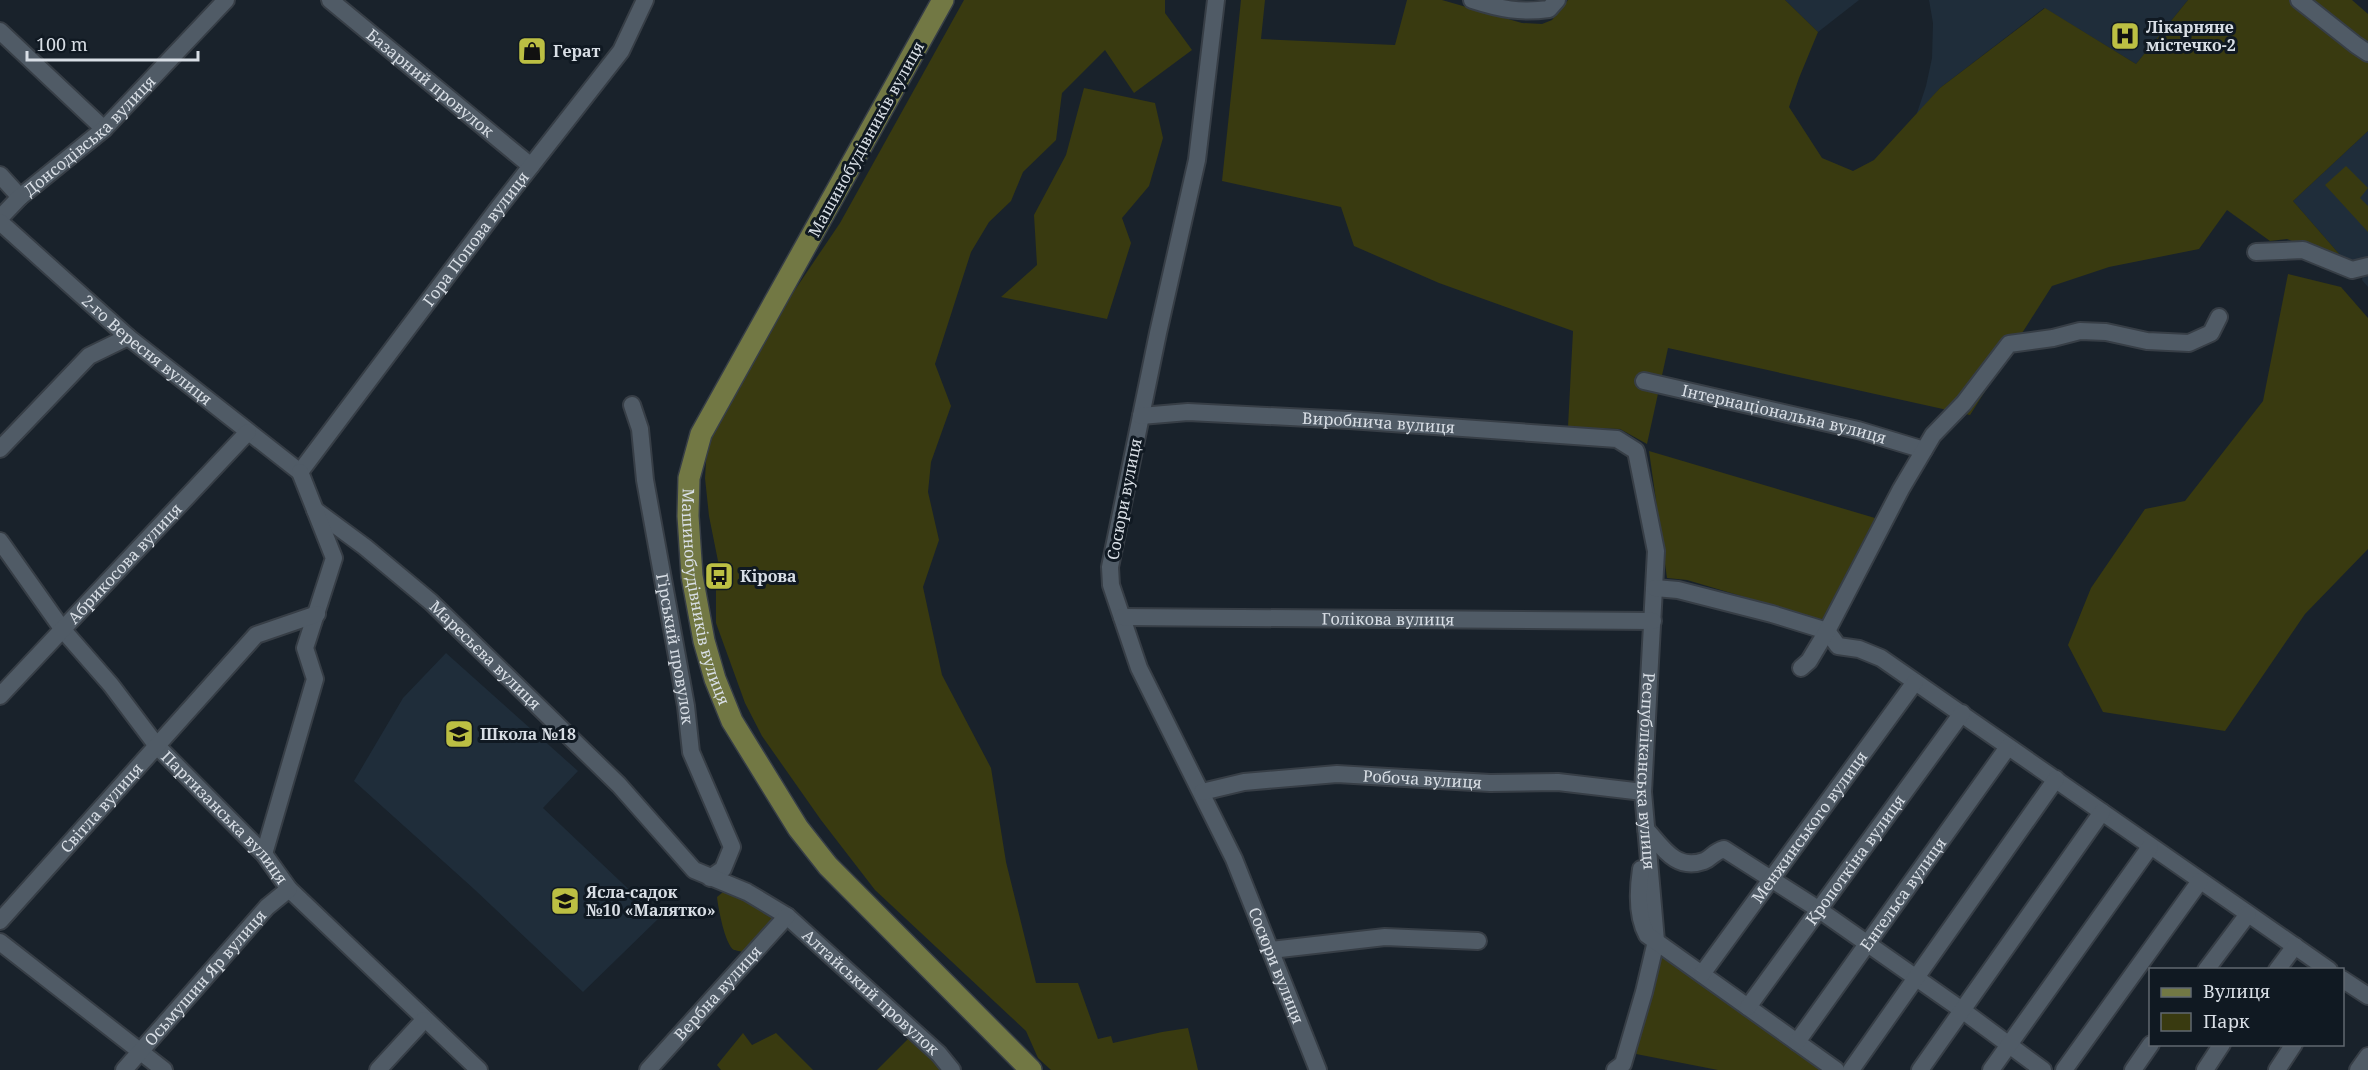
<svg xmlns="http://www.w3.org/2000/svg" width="2368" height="1070" viewBox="0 0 2368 1070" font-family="'Noto Serif',serif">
  <rect width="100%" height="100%" fill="#19222b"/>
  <!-- built -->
  <g fill="#1f2d3a">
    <path d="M1785,0H1859L1818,32Z"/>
    <path d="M1929,0H2188L2136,64L2044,8L1940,88L1916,116L1926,86L1932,58L1933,23Z"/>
    <path d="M2368,131V287L2362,280L2363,276L2347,263L2293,201Z"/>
    <path d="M446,653L578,771L543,808L659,918L583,992L474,889L354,781L403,698Z"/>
  </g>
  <!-- green -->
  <g fill="#393a10">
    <path d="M964,0H1165V13L1192,50L1134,93L1105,50L1062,93L1056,140L1023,172L1011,201L989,222L971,252L935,364L951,406L931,462L928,492L939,540L923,587L942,675L991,768L1006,862L1036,983H1078L1098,1039L1111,1036L1113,1043L1162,1032L1188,1028L1198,1070H1051L1038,1058L1026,1031L875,890L821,820L762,736L745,703L716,623V588L730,585L726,562L719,566L709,516L705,478L707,447L753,352L840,223Z"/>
    <path d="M1241,0H1265L1261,39L1395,45L1407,0H1442L1522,23L1542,24L1552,20L1568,0H1785L1818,32L1799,78L1789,107L1822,158L1853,171L1874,160L1940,88L2045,8L2136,64L2188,0H2291L2368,60V131L2293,201L2347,263L2287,239L2270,241L2227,210L2199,249L2109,267L2052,286L1970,415L1668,348L1647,444L1620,429L1568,427L1573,331L1439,283L1354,246L1341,207L1222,181Z"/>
    <path d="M2310,0H2352L2368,14V47Z"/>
    <path d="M1084,88L1155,103L1163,138L1149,186L1122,218L1131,243L1107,319L1001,297L1037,265L1034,215L1066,155Z"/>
    <path d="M2346,166L2368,188L2360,198L2368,206V232L2325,185Z"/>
    <path d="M2288,274L2341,287L2368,318V549L2305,614L2225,731L2103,712L2068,645L2091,588L2145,509L2185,501L2263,401Z"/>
    <path d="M1649,451L1875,518L1822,620L1687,580L1667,578Z"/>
    <path d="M723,892L764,909L777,919L744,952C742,952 735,950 734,950C725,945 718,907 717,897Z"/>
    <path d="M1663,941L1849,1070H1718L1636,1054Z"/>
    <path d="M743,1033L752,1045L776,1033L813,1070H721L717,1065Z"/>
    <path d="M909,1038L921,1045L941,1070H877Z"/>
  </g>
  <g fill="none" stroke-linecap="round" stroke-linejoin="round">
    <!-- minor casing -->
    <g stroke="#373e46" stroke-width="20">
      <g id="minor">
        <path id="s1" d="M330,0L531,166"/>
        <path id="s2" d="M1216,0L1197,160L1158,333L1110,567L1111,585L1139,668L1234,859L1318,1070"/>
        <path d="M1472,0C1500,9 1520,13 1549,9L1557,0"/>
        <path d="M2299,0L2356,45L2368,53"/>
        <path d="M0,31L104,129"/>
        <path d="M0,175L20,197"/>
        <path id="s3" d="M0,218L20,197L104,129L226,0"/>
        <path id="s4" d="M0,222L128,337L300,472"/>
        <path d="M2256,252L2303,250L2352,270L2368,266"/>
        <path id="s5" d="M1644,381L1858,430L1924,450"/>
        <path id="s6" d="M632,405L640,429L645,480L686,706L691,752L732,847L723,869L710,878"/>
        <path id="s7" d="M1141,416L1188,412L1349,420L1617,439L1636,451L1656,551L1643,792L1656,941L1644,992L1623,1064L1615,1070"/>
        <path d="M0,449L89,356L128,337"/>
        <path id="s8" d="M300,472L499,207L621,51L645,0"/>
        <path id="s9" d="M315,510L365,547L431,602L619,785L694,870L747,892L787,916L939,1054L952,1070"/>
        <path id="s10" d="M0,541L63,630L111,685L157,746L264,854L289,889L479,1070"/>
        <path d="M1655,588L1678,590L1772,614L1827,631L1838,646L1859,649L1881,658L2329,970"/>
        <path id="s11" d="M1122,617L1653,621"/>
        <path d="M1801,668L1809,661L1827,631L1901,489L1933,435L1964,403L2009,344L2053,338L2080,331L2106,332L2147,341L2189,343L2211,333L2219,317"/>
        <path id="s12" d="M0,696L248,432"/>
        <path id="s13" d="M1202,792L1244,782L1337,774L1490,783L1558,782L1643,792"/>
        <path d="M1646,829C1663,848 1676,871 1704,861C1712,858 1713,852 1724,849L1818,909L1962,1010L2043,1070"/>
        <path d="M264,854L315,679L305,648L334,558L300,472"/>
        <path d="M1641,869C1638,889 1637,917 1647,935L1836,1070"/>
        <path id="s14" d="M0,921L256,635L317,614"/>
        <path d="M0,942L164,1070"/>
        <path d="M1271,950L1385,937L1478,941"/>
        <path d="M2206,970L2248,914"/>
        <path d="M2277,970L2295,946"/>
        <path id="s15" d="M1702,974L1915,682"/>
        <path d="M2342,979L2368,996"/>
        <path id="s16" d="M1748,1007L1962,713"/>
        <path id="s17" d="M1797,1042L2008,747"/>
        <path id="s18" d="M124,1070L267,907L289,889"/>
        <path d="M378,1070L424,1020"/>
        <path id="s19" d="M648,1070L787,916"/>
        <path d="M1851,1070L2056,779"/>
        <path d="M1920,1070L2102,812"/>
        <path d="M1991,1070L2150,847"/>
        <path d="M2064,1070L2200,881"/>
        <path d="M2133,1070L2151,1044"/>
        <path d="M2205,1070L2222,1044"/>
        <path d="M2277,1070L2294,1044"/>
        <path d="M2358,1070L2368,1056"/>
      </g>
    </g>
    <!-- major casing -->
    <g stroke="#373e46" stroke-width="24">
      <g id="major">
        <path id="s20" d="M943,0L701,434L689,478L688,516L692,576L704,641L715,679L732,721L798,828L828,866L1031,1070"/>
      </g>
    </g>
    <!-- minor -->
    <use href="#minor" stroke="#505b66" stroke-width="16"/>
    <!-- major -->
    <use href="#major" stroke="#727844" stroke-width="21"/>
  </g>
  <!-- icons -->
  <defs>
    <g id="hospital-square" transform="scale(1.5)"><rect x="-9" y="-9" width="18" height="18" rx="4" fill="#bcbf43" stroke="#101922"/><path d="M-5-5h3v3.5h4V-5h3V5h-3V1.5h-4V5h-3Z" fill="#111"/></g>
    <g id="shop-square" transform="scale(1.5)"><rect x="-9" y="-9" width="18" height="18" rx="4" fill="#bcbf43" stroke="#101922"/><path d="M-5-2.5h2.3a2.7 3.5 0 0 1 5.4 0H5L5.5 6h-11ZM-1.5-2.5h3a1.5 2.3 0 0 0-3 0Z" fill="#111"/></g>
    <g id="bus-square" transform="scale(1.5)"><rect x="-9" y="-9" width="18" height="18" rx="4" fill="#bcbf43" stroke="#101922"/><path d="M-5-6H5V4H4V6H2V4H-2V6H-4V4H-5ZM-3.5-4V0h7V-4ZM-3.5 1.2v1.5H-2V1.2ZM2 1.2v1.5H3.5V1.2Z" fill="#111"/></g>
    <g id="school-square" transform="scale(1.5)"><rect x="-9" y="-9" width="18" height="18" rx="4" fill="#bcbf43" stroke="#101922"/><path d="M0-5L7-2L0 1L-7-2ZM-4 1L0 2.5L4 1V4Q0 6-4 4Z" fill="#111"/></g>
  </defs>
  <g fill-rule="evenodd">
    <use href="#hospital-square" x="2125" y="36"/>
    <use href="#shop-square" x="532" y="51"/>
    <use href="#bus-square" x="719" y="576"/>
    <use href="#school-square" x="459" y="734"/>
    <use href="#school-square" x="565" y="901"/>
  </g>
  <g text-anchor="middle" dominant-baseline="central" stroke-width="6" stroke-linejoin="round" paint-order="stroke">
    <!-- poi labels -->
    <g font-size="16" font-weight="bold" fill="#d8dee5" stroke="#101922" text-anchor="start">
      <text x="2146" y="27">Лікарняне<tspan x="2146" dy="18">містечко-2</tspan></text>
      <text x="553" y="51">Герат</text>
      <text x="740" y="576">Кірова</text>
      <text x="480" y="734">Школа №18</text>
      <text x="586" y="892">Ясла-садок<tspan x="586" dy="18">№10 «Малятко»</tspan></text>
    </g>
    <!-- street labels -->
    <g font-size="16" fill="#d8dee5" stroke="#101922">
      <text stroke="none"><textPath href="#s1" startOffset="130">Базарний провулок</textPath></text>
      <text stroke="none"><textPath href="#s3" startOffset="122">Донсодівська вулиця</textPath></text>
      <text transform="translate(866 139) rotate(-61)">Машинобудівників вулиця</text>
      <text stroke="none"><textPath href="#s8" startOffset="292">Гора Попова вулиця</textPath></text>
      <text stroke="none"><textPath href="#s4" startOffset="195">2-го Вересня вулиця</textPath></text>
      <text stroke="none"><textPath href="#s5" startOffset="144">Інтернаціональна вулиця</textPath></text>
      <text stroke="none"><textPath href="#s7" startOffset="238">Виробнича вулиця</textPath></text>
      <text transform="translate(1124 499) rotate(-79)">Сосюри вулиця</text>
      <text stroke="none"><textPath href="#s12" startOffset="182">Абрикосова вулиця</textPath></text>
      <text stroke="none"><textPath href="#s20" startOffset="663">Машинобудівників вулиця</textPath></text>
      <text stroke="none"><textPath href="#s11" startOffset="266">Голікова вулиця</textPath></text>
      <text stroke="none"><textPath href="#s6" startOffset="248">Гірський провулок</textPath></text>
      <text stroke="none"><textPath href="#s9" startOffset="224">Маресьєва вулиця</textPath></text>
      <text stroke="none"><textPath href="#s7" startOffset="822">Республіканська вулиця</textPath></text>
      <text stroke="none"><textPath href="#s13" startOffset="222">Робоча вулиця</textPath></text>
      <text stroke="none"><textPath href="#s14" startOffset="152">Світла вулиця</textPath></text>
      <text stroke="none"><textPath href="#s10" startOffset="357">Партизанська вулиця</textPath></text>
      <text stroke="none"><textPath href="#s15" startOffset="182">Менжинського вулиця</textPath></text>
      <text stroke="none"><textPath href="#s16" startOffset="182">Кропоткіна вулиця</textPath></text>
      <text stroke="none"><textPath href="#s17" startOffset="182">Енгельса вулиця</textPath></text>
      <text stroke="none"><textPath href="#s2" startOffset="1011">Сосюри вулиця</textPath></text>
      <text stroke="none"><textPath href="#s18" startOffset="123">Осьмушин Яр вулиця</textPath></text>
      <text stroke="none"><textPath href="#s9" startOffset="741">Алтайський провулок</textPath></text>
      <text stroke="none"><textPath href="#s19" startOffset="104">Вербна вулиця</textPath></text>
    </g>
  </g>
  <!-- legend -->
  <rect x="2149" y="968" width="195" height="78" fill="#101922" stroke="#606870" stroke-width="1.5"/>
  <rect x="2161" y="988" width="30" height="9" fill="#727844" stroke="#606870" stroke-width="1.5"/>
  <text x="2203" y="998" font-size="18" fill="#d8dee5">Вулиця</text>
  <rect x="2161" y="1013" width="30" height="18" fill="#393a10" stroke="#606870" stroke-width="1.5"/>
  <text x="2203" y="1028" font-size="18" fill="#d8dee5">Парк</text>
  <!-- scale -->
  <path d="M27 51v9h171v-9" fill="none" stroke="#d8dee5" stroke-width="3"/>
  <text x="36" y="51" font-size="18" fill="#d8dee5" stroke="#101922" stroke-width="4.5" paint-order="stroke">100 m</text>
</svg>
